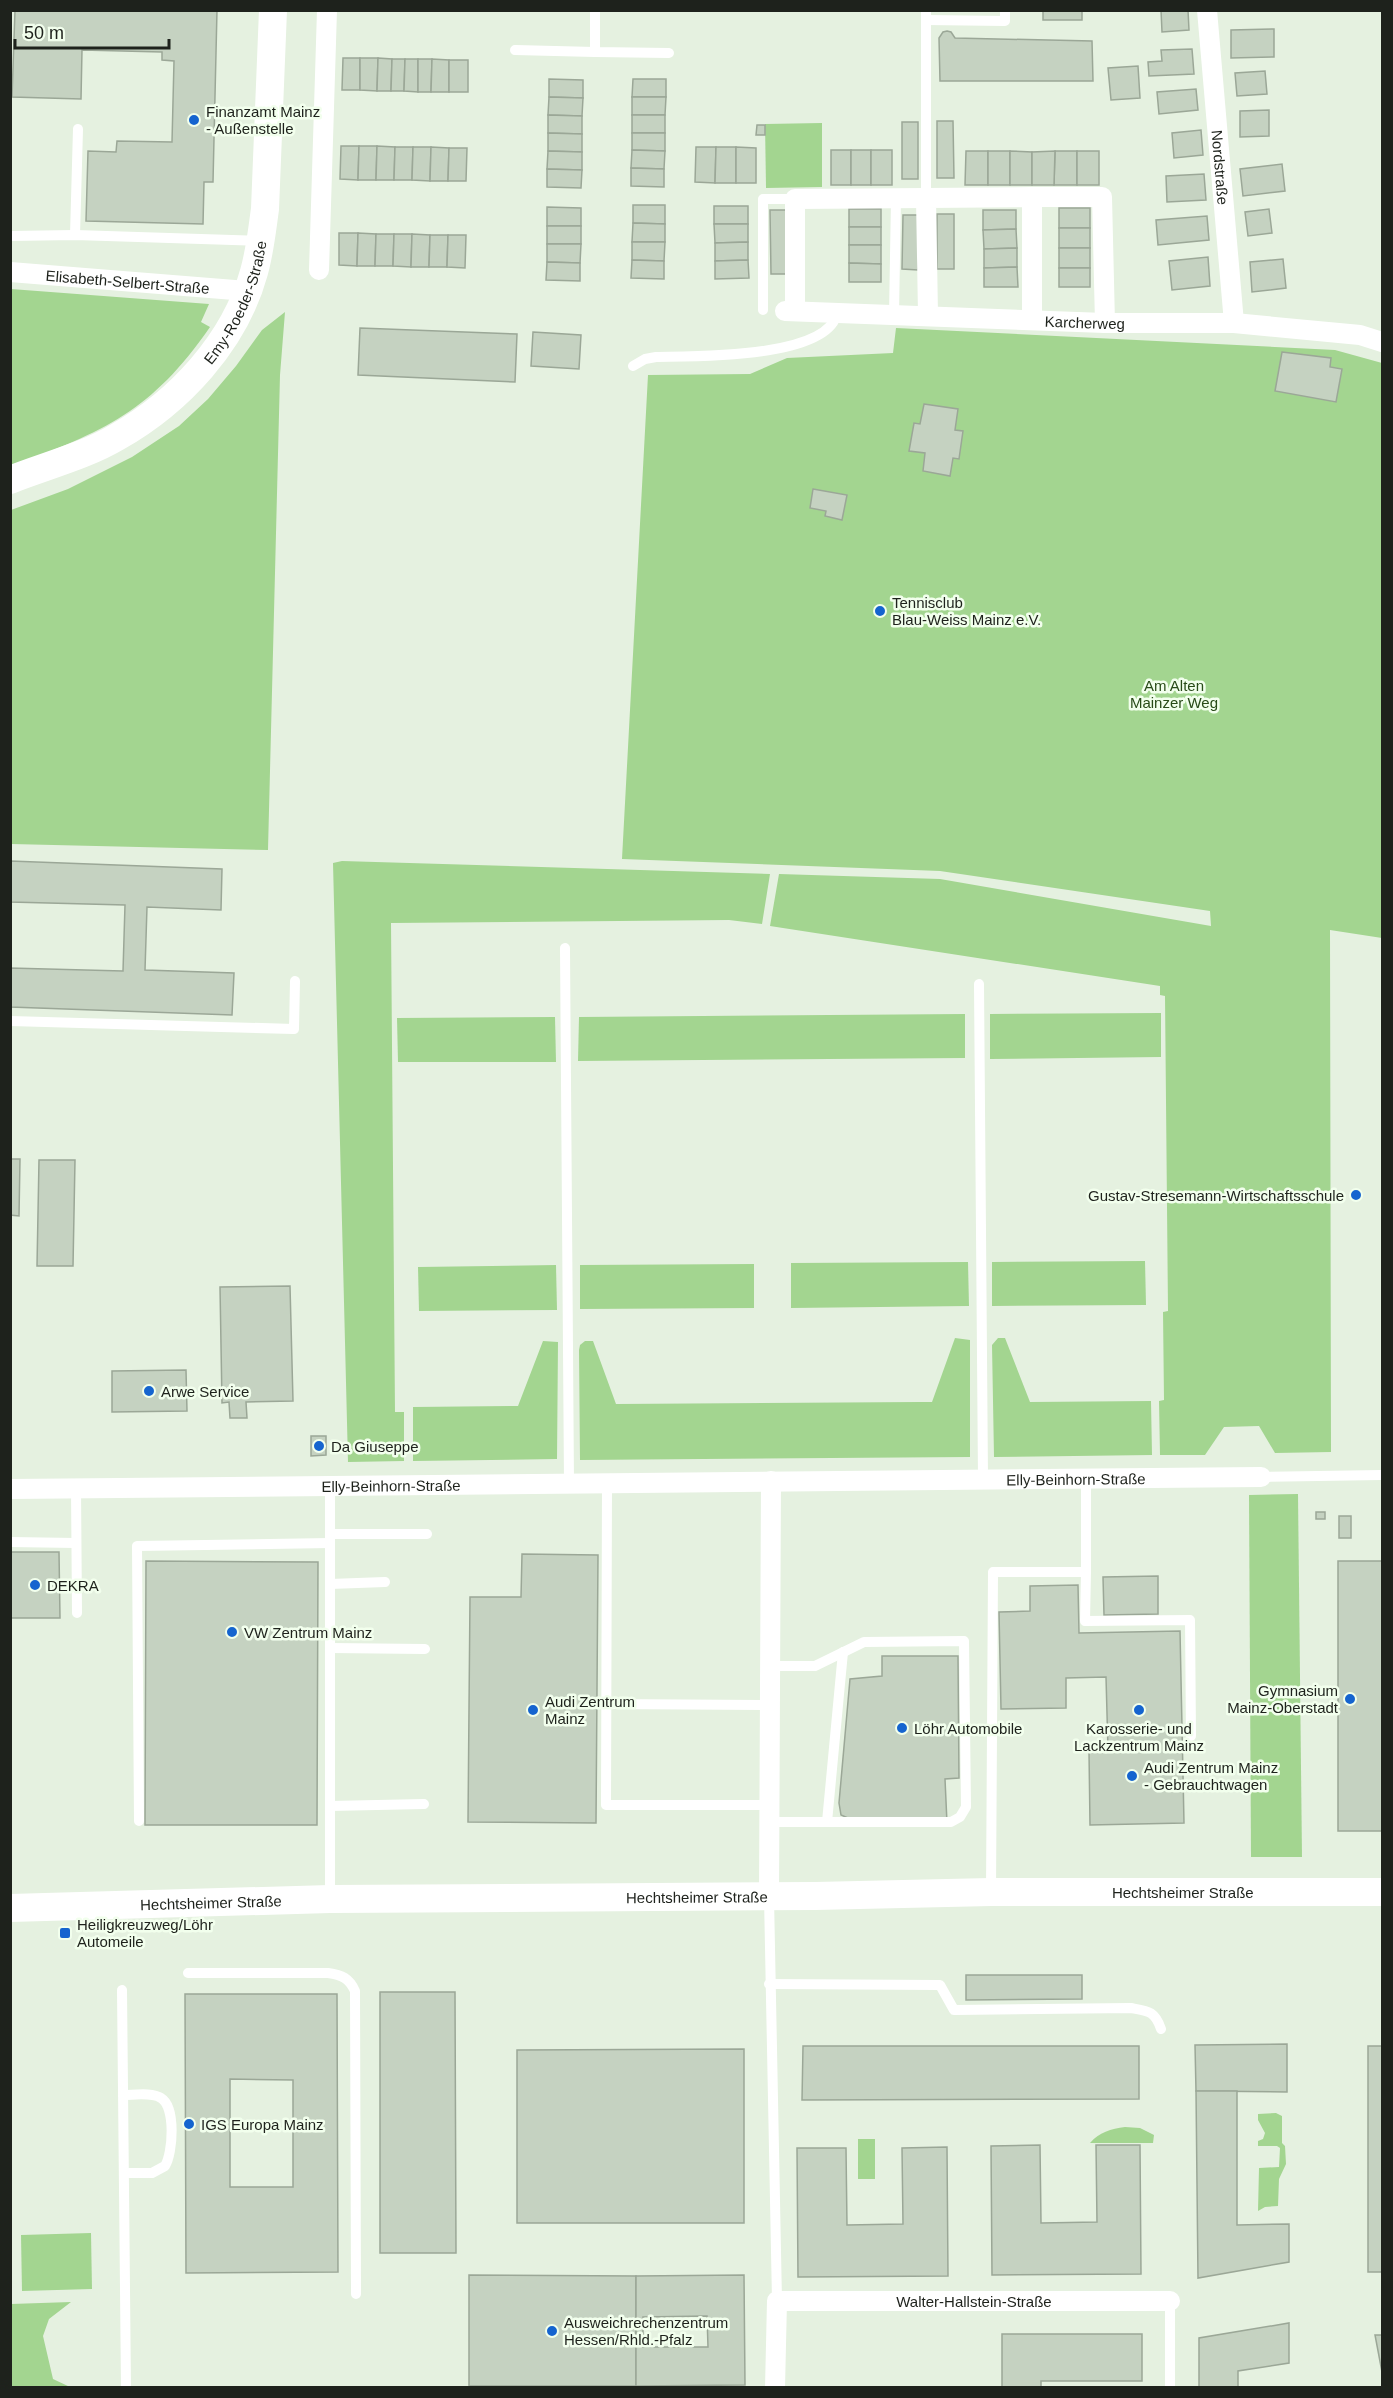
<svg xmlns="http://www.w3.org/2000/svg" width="1393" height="2398" viewBox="0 0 1393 2398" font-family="Helvetica,sans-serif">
  <rect width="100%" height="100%" fill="#e5f1e0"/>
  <!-- green -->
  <g fill="#a3d590">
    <path d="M822,123V187L766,188L765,124Z"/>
    <path d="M11,289L209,304L201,322L210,327C152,411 104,432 11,466Z"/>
    <path d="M285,312L280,375L268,850L11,844V510L68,489L132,457L179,426L208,399L236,366L262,330Z"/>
    <path d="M896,328L1335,350L1382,363V938L1330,930L1331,1452L1275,1453L1259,1426L1224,1427L1205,1455H1160L1159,1401L1164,1400L1163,1312L1168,1311L1165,996L1160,995V986L770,926L779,874L940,879L1211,926L1210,911L940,871L622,859L648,375L750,374L787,358L893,353Z"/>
    <path d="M342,861L770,874L762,924L729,920L391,923L395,1412H404V1461L348,1462L333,863Z"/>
    <path d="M1161,1013V1057L990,1059V1014Z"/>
    <path d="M965,1014V1058L578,1061L579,1017Z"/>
    <path d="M555,1017L556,1062H398L397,1018Z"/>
    <path d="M1145,1261L1146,1305L992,1306V1262Z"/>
    <path d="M968,1262L969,1306L791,1308V1263Z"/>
    <path d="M754,1264V1308L580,1309V1265Z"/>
    <path d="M556,1265L557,1310L419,1311L418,1267Z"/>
    <path d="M955,1338L970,1340V1457L580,1460L579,1350L580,1345L585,1341H593L616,1404L919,1402H932Z"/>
    <path d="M998,1338H1005L1030,1402L1151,1401L1152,1455L994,1457L992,1345Z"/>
    <path d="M543,1341L558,1342L557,1459L413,1461V1407L518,1406Z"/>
    <path d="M1298,1494L1302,1857H1251L1249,1495Z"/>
    <path d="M1276,2113L1282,2116V2143L1285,2146L1286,2164L1279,2179L1278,2206L1265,2207L1258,2211L1259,2168L1279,2167L1280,2148L1277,2146H1258V2141L1263,2139L1265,2133L1258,2120V2114Z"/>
    <path d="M1125,2127L1140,2128L1154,2135L1153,2143H1090C1099,2132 1111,2129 1125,2127Z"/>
    <rect x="858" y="2139" width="17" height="40"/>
    <path d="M91,2233L92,2289L22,2291L21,2235Z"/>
    <path d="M71,2302L49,2319L43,2336L53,2379L70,2387H11V2304Z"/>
  </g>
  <!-- building -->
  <g fill="#c5d2c1" stroke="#9ba797" stroke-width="1.5" fill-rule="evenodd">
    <path d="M15,10H217L213,182H204L203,224L86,221L88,151L116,152L117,141L172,142L174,61L162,60V52L82,50L81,99L12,97Z"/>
    <rect x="1043" y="10" width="39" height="10"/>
    <path d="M1161,10H1188L1189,30L1162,32Z"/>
    <path d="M1274,29V57L1231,58V30Z"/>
    <path d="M947,31L951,32L955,38L1092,41L1093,81H940L939,38L943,32Z"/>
    <path d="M1192,49L1194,74L1149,76L1148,62L1162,61L1161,50Z"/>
    <path d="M343,58H360V90H342Z"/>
    <path d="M360,58H378L377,91L360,90Z"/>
    <path d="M378,58L392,59L391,91H377Z"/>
    <path d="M392,59H405L404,91H391Z"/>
    <path d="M405,59H418V92L404,91Z"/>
    <path d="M418,59H432L431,92H418Z"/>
    <path d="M432,59L449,60V92H431Z"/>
    <rect x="449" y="60" width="19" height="32"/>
    <path d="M1138,66L1140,98L1111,100L1108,68Z"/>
    <path d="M1265,71L1267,94L1237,96L1235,73Z"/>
    <path d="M549,79L583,80V98L549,97Z"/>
    <path d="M633,79H666V97H632Z"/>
    <path d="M1196,89L1198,110L1159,114L1157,92Z"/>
    <path d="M549,97L583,98L582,116L548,115Z"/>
    <path d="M632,97H666L665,115H632Z"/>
    <path d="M1269,110V136L1240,137V111Z"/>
    <path d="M548,115L582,116V134L548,133Z"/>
    <rect x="632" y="115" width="33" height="18"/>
    <path d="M937,121H953L954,178H937Z"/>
    <rect x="902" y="122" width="16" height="57"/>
    <path d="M757,125H765V135H756Z"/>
    <path d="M1201,130L1203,155L1174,158L1172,133Z"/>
    <path d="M548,133L582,134V152L548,151Z"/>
    <path d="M632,133H665V151L632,150Z"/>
    <path d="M341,146H359L358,180L340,179Z"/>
    <path d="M359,146H377L376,180H358Z"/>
    <path d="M377,146L395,147L394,180H376Z"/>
    <path d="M395,147H413L412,180H394Z"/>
    <path d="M413,147H431L430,181L412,180Z"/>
    <path d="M431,147L449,148L448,181H430Z"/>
    <path d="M696,147H716L715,183L695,182Z"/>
    <path d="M716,147H736V183H715Z"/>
    <path d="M736,147L756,148V183H736Z"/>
    <path d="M449,148H467L466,181H448Z"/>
    <path d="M632,150L665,151L664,169L631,168Z"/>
    <rect x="831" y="150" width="20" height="35"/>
    <rect x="851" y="150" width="20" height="35"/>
    <rect x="871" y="150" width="21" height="35"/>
    <path d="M548,151L582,152V170L547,169Z"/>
    <path d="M966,151H988V185H965Z"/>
    <rect x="988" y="151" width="22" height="34"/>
    <path d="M1010,151L1032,152V185H1010Z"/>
    <path d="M1055,151H1077V185H1054Z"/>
    <path d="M1055,151L1054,185H1032V152Z"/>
    <rect x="1077" y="151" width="22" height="34"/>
    <path d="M1282,164L1285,191L1243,196L1240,169Z"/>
    <path d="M631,168L664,169V187L631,186Z"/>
    <path d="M547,169L582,170L581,188L547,187Z"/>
    <path d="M1204,174L1206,200L1167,202L1166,176Z"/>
    <path d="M633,205H665V224L633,223Z"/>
    <rect x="714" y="206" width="34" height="18"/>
    <path d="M547,207L581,208V226H547Z"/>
    <rect x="1059" y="208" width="31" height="20"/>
    <rect x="849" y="209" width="32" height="18"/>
    <path d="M1269,209L1272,233L1248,236L1245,212Z"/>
    <path d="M770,210H786V274H771Z"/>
    <path d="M983,210H1016V229L983,230Z"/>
    <rect x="937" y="214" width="17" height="55"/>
    <path d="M903,215H919L918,270L902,269Z"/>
    <path d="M1207,216L1209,240L1158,245L1156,220Z"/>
    <path d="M633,223L665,224V242H632Z"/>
    <path d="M714,224H748V242L715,243Z"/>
    <rect x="547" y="226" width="34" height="18"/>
    <rect x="849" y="227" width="32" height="18"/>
    <rect x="1059" y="228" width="31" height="20"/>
    <path d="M1016,229L1017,248L984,249L983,230Z"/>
    <path d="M339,233H358L357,266L339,265Z"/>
    <path d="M358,233L376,234L375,266H357Z"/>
    <path d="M376,234H394L393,266H375Z"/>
    <path d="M394,234H412L411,267L393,266Z"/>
    <path d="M412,234L430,235L429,267H411Z"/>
    <path d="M430,235H448L447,267H429Z"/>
    <path d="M448,235H466L465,268L447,267Z"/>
    <path d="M632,242H665L664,261L632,260Z"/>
    <path d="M748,242V260L715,261V243Z"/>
    <path d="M547,244H581L580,263L547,262Z"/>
    <path d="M849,245H881V264L849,263Z"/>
    <path d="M1017,248V267L984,268V249Z"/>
    <rect x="1059" y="248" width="31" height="20"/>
    <path d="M1208,257L1210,286L1172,290L1169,261Z"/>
    <path d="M1283,259L1286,288L1252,292L1250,262Z"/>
    <path d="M632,260L664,261V279L631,278Z"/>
    <path d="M748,260L749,278L715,279V261Z"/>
    <path d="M547,262L580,263V281L546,280Z"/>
    <path d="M849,263L881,264V282H849Z"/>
    <path d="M1017,267L1018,287H984V268Z"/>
    <rect x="1059" y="268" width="31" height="19"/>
    <path d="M360,328L517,334L515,382L358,375Z"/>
    <path d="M533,332L581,335L579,369L531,366Z"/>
    <path d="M1282,352L1331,358L1330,367L1342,369L1336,402L1275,391Z"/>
    <path d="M924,404L958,409L955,430L963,431L959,459L953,458L950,476L923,471L925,453L909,451L914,423L920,424Z"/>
    <path d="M813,489L847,495L842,520L825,516L826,511L810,508Z"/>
    <path d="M10,861L222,869L221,910L147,907L145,970L234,973L232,1015L10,1007V968L123,971L125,905L10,902Z"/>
    <path d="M10,1159H20L19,1216L10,1215Z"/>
    <path d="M39,1160H75L73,1266H37Z"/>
    <path d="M290,1286L293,1401L246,1402L247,1418H230L229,1402L222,1403L220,1287Z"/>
    <path d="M186,1370L187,1411L112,1412V1371Z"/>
    <path d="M311,1436H326V1455L311,1456Z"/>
    <rect x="1316" y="1512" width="9" height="7"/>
    <rect x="1339" y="1516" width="12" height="22"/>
    <path d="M10,1552H59L60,1618H10Z"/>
    <path d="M522,1554L598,1555L596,1823L468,1822L470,1597H521Z"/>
    <path d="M146,1561L318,1562L317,1825H145Z"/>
    <rect x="1338" y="1561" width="44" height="270"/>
    <path d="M1158,1576V1614L1104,1615L1103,1577Z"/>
    <path d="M1078,1585L1079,1633L1180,1631L1184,1823L1090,1825L1089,1751L1108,1750L1106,1677L1066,1678V1708L1001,1709L999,1612L1030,1611V1586Z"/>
    <path d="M882,1656H958L959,1778L945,1779L947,1823H859L841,1815L839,1803L850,1679L882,1676Z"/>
    <path d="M966,1975H1082V1999L966,2000Z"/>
    <path d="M380,1992H455L456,2253H380Z"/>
    <path d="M185,1994H337L338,2272L186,2273ZM230,2079L293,2080V2187H230Z"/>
    <path d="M1287,2044V2092L1196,2091L1195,2045Z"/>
    <path d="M803,2046H1139V2099L802,2100Z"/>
    <rect x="1368" y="2046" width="14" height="226"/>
    <path d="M744,2049V2223H517V2050Z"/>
    <path d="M1196,2091H1237V2225L1289,2224V2262L1198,2278Z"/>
    <path d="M1040,2145L1041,2223L1097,2222L1096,2145H1140L1141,2274L992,2275L991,2146Z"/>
    <path d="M947,2147L948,2276L798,2277L797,2148H846L847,2225L903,2224L902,2148Z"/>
    <path d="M469,2275L636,2276V2386H469Z"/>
    <path d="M744,2275L745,2385L636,2386V2276ZM707,2316L708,2347H643V2317Z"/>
    <path d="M1289,2323V2363L1238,2371V2388H1199V2338Z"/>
    <path d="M1002,2334H1142V2381H1041V2388H1002Z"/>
    <path d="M1375,2335H1382V2372Z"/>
  </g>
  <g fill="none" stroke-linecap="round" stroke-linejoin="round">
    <!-- lane -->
    <g stroke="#fff" stroke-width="10">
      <path d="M595,10V52L669,53"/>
      <path d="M926,10V198"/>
      <path d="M926,20L1005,21V10"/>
      <path d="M515,50L595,52"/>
      <path d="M75,235L78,129"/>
      <path d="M10,236L75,235L261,241"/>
      <path d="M763,310V199H795"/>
      <path d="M894,315L896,198"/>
      <path d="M633,366L645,359L656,357C693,356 828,359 837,313"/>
      <path d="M565,948L569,1483"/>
      <path d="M979,984L983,1479"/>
      <path d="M10,1021L294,1029L295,981"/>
      <path d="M1261,1477L1382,1475"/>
      <path d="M607,1483L606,1805H770"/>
      <path d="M76,1488L77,1613"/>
      <path d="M330,1534H427"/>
      <path d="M10,1542L76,1543"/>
      <path d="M1086,1572L1085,1621L1190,1620L1191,1736"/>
      <path d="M330,1584L385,1582"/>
      <path d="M330,1648L425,1649"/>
      <path d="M607,1704L770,1705"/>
      <path d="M330,1806L424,1804"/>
      <path d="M139,1821L137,1546L330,1543"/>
      <path d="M769,1822H951L960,1817L966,1807L964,1641L864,1642L815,1666H770"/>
      <path d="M827,1822L843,1652"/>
      <path d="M991,1892L993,1572H1086V1478"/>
      <path d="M769,1897L777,2301"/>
      <path d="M330,1898V1485"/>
      <path d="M188,1973H328C342,1975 349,1978 355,1991L356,2294"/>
      <path d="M769,1984L940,1985L954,2010L1131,2008C1148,2011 1155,2011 1161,2029"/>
      <path d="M122,1990L126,2388"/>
      <path d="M123,2095C134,2095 152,2092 161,2098C176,2107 173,2153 165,2166L152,2173H125"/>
      <path d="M1170,2301V2388"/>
    </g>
    <!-- street -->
    <g stroke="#fff" stroke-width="20">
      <path id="s1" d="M1207,10L1234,323"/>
      <path d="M1032,197H1102L1105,323"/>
      <path d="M319,270L327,10"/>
      <path id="s2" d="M10,272L247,291"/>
      <path id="s3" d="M785,311L1105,323H1234L1360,335L1382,342"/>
      <path d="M795,311V199L926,198"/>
      <path d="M928,315L926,198L1032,197V320"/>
      <path id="s4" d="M10,1489L1261,1477"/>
      <path d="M769,1896L771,1481"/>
      <path id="s5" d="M775,2388L777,2301H1170"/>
    </g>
    <!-- secondary -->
    <g stroke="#fff" stroke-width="28">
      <path id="s6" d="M10,480C45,466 85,456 117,437C179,402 235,342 254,272C260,251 262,230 265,209L273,10"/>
      <path id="s7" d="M10,1908L330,1899L815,1896L991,1892H1382"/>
    </g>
  </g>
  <!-- markers -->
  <g fill="#1564cf" stroke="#f2ffed" stroke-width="2">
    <circle cx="194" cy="120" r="6"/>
    <circle cx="880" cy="611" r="6"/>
    <circle cx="1356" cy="1195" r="6"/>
    <circle cx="149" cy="1391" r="6"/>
    <circle cx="319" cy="1446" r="6"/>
    <circle cx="35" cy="1585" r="6"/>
    <circle cx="232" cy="1632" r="6"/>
    <circle cx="1350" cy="1699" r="6"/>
    <circle cx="533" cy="1710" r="6"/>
    <circle cx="1139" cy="1710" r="6"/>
    <circle cx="902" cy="1728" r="6"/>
    <circle cx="1132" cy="1776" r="6"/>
    <rect x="59" y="1927" width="12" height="12" rx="3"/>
    <circle cx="189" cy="2124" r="6"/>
    <circle cx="552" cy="2331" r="6"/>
  </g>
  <g text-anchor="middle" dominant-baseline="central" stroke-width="5" stroke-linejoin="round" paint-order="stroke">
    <!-- poi labels -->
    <g font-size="15" fill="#1e221c" stroke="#f2ffed" text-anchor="start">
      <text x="206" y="111">Finanzamt Mainz<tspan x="206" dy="17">- Außenstelle</tspan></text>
      <text x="892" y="602">Tennisclub<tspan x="892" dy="17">Blau-Weiss Mainz e.V.</tspan></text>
      <text x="1344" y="1195" text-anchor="end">Gustav-Stresemann-Wirtschaftsschule</text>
      <text x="161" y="1391">Arwe Service</text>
      <text x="331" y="1446">Da Giuseppe</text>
      <text x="47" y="1585">DEKRA</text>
      <text x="244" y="1632">VW Zentrum Mainz</text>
      <text x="1338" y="1690" text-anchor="end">Gymnasium<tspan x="1338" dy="17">Mainz-Oberstadt</tspan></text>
      <text x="545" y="1701">Audi Zentrum<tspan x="545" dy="17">Mainz</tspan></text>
      <text x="914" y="1728">Löhr Automobile</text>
      <text x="1139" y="1728" text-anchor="middle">Karosserie- und<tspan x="1139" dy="17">Lackzentrum Mainz</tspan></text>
      <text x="1144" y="1767">Audi Zentrum Mainz<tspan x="1144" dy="17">- Gebrauchtwagen</tspan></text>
      <text x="77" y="1924">Heiligkreuzweg/Löhr<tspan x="77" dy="17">Automeile</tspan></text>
      <text x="201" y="2124">IGS Europa Mainz</text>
      <text x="564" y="2322">Ausweichrechenzentrum<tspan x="564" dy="17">Hessen/Rhld.-Pfalz</tspan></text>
    </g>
    <!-- street labels -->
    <g font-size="15" fill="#1e221c" stroke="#f2ffed">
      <text stroke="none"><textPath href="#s1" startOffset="158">Nordstraße</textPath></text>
      <text stroke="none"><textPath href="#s2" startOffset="118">Elisabeth-Selbert-Straße</textPath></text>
      <text stroke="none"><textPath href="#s6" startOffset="300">Emy-Roeder-Straße</textPath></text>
      <text stroke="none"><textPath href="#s3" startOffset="300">Karcherweg</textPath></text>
      <text stroke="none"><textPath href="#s4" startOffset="1066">Elly-Beinhorn-Straße</textPath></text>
      <text stroke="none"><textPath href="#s4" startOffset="381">Elly-Beinhorn-Straße</textPath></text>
      <text stroke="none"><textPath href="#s7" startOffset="1173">Hechtsheimer Straße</textPath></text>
      <text stroke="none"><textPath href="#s7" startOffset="687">Hechtsheimer Straße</textPath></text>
      <text stroke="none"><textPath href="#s7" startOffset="201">Hechtsheimer Straße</textPath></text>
      <text stroke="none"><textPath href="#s5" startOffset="284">Walter-Hallstein-Straße</textPath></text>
    </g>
    <!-- park labels -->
    <g font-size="15" fill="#284b18" stroke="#f2ffed">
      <text x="1174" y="685">Am Alten<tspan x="1174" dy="17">Mainzer Weg</tspan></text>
    </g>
  </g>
  <!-- border -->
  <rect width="1393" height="2398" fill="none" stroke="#1e221c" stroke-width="24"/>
  <!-- scale -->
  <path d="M15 39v9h154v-9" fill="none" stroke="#1e221c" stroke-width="3"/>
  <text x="24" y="39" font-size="18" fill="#1e221c" stroke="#f2ffed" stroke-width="4.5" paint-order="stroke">50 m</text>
</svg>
